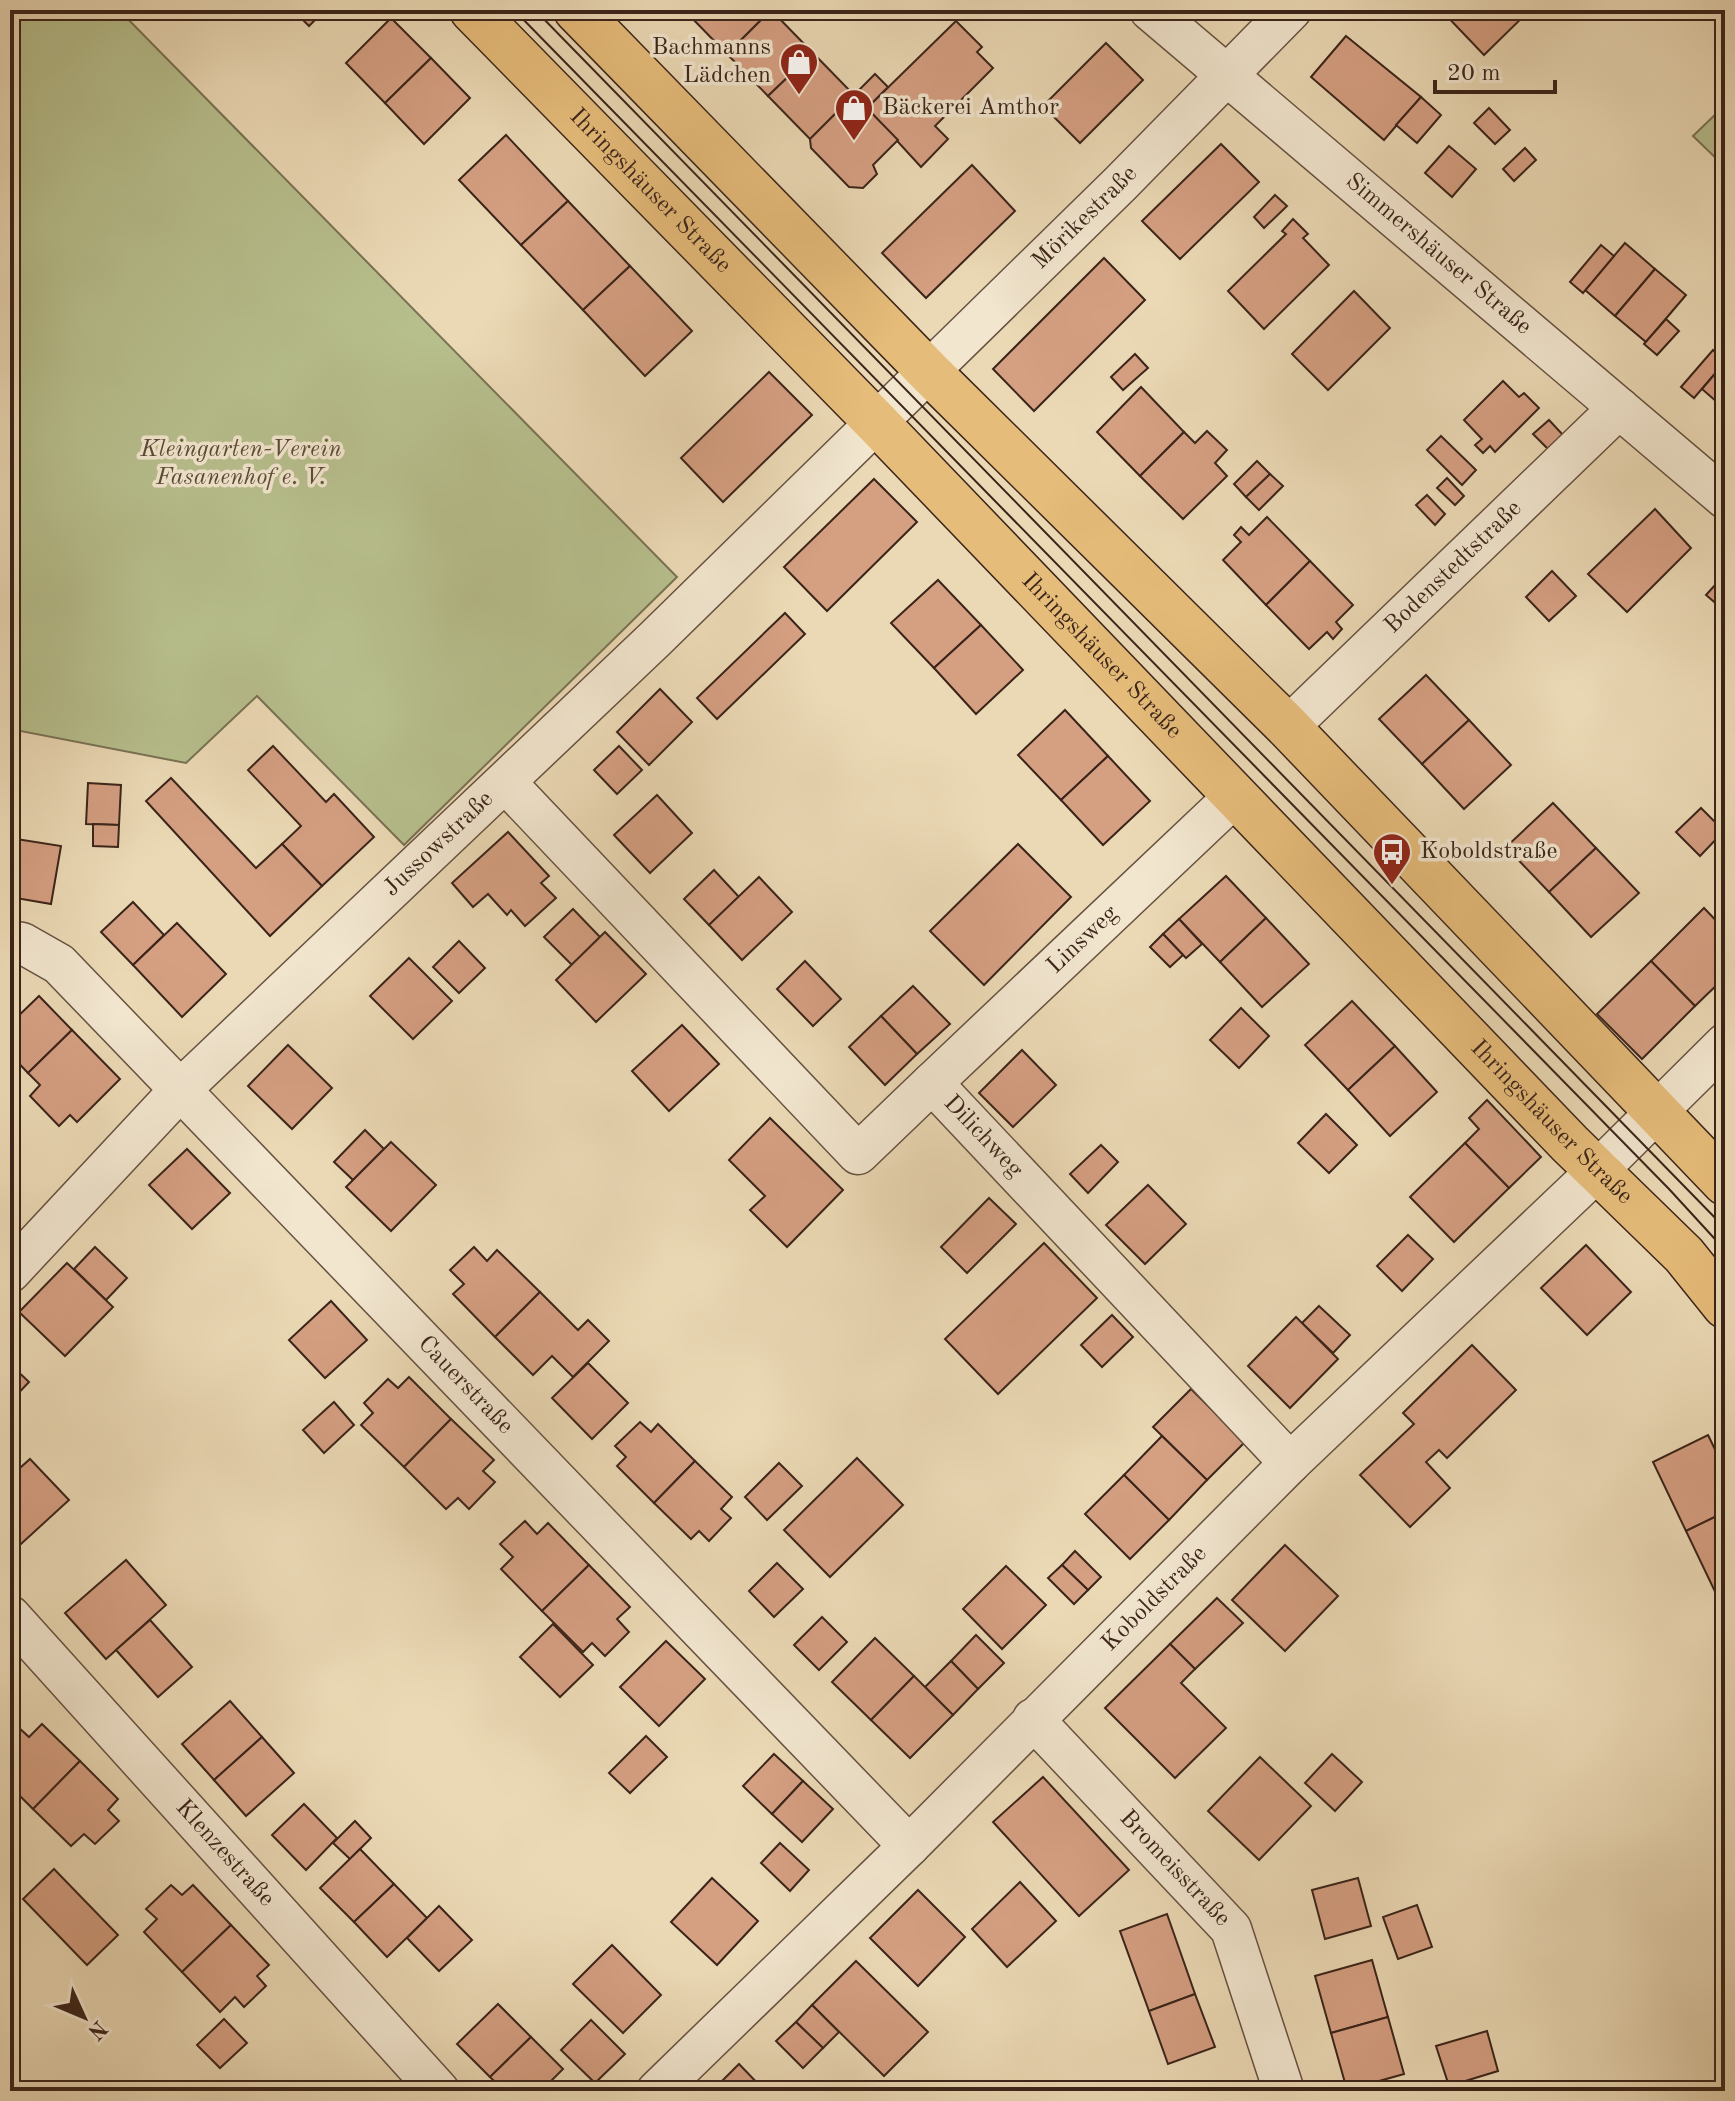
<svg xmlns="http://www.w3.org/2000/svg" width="1735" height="2101" viewBox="0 0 1735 2101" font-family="'Old Standard TT',serif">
  <rect width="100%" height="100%" fill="#ebd9b5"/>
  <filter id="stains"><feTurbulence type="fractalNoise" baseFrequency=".0025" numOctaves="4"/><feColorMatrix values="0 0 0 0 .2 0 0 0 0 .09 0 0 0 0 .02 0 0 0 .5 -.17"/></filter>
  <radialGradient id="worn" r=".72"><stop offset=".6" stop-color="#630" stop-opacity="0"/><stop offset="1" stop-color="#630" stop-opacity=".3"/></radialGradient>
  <!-- green -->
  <g fill="#b7bf8d" stroke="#797254" stroke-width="2">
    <path d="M10,10H119L677,577L404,845L257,696L186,763L10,729Z"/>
    <path d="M1725,105V167L1693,136Z"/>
  </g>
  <!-- building -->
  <g fill="#d59f82" stroke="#3b241a" stroke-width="2">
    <path d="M293,10H325L309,26Z"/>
    <path d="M684,10H771L727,54Z"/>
    <path d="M771,10L813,53L768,96L727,54Z"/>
    <path d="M1441,10H1530L1484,55Z"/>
    <path d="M391,18L431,58L385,103L346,63Z"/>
    <path d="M956,21L982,47L977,52L993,68L935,126L948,139L921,167L867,108Z"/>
    <path d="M1346,36L1421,97L1384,140L1311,77Z"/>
    <path d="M1106,43L1143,80L1080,143L1043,106Z"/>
    <path d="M813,53L854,95L810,139L768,96Z"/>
    <path d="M431,58L470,98L424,144L385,103Z"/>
    <path d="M875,74L888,87L867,108L854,95Z"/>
    <path d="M854,95L898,140L873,165L877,174L863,188L849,187L811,148L810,139Z"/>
    <path d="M1421,97L1441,115L1417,143L1396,125Z"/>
    <path d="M1489,108L1510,130L1495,144L1474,123Z"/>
    <path d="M506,135L568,201L521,245L459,180Z"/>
    <path d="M1221,144L1259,182L1180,259L1142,221Z"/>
    <path d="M1449,146L1476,169L1452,197L1425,173Z"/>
    <path d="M1525,148L1536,160L1514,181L1503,169Z"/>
    <path d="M972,165L1015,211L926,298L882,253Z"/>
    <path d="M1275,195L1287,206L1264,228L1254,217Z"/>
    <path d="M568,201L630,266L583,310L521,245Z"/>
    <path d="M1293,219L1308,234L1303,238L1329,265L1264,329L1228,291L1286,234L1282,231Z"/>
    <path d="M1625,243L1655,269L1615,316L1585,290Z"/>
    <path d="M1601,245L1614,256L1583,293L1570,282Z"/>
    <path d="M1104,258L1145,300L1034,411L993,369Z"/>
    <path d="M630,266L692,331L645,376L583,310Z"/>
    <path d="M1655,269L1686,295L1646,342L1615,316Z"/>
    <path d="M1354,291L1390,328L1328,390L1292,354Z"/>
    <path d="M1666,319L1679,331L1657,355L1644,344Z"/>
    <path d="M1713,350L1725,362L1694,398L1681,387Z"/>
    <path d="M1135,354L1148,368L1123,390L1111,377Z"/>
    <path d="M1725,362V409L1702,389Z"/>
    <path d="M769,372L812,415L723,502L681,458Z"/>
    <path d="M1503,381L1519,397L1524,393L1539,408L1495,452L1490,446L1483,453L1475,445L1482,439L1464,420Z"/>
    <path d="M1141,387L1184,432L1140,476L1097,432Z"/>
    <path d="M1549,420L1563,435L1548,449L1533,434Z"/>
    <path d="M1207,431L1227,450L1215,463L1227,476L1183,519L1140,476L1184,432L1195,443Z"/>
    <path d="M1441,436L1476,470L1462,485L1427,450Z"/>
    <path d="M1257,461L1270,474L1246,497L1234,484Z"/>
    <path d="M1270,474L1283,486L1259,510L1246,497Z"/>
    <path d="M1447,478L1464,496L1455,505L1437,488Z"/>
    <path d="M874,479L917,522L827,611L784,567Z"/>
    <path d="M1427,495L1445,514L1435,525L1416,505Z"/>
    <path d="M1655,509L1691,548L1627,612L1588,574Z"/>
    <path d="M1267,517L1310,561L1266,605L1223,560L1241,542L1234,535L1241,527L1249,535Z"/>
    <path d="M1310,561L1353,605L1336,622L1342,629L1333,639L1327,632L1309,649L1266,605Z"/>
    <path d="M1552,571L1576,596L1549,621L1526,597Z"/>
    <path d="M1725,574V599L1719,606L1706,595Z"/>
    <path d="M938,580L981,625L934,668L891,623Z"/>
    <path d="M785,613L805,634L717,719L697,698Z"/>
    <path d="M981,625L1023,670L976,714L934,668Z"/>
    <path d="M1426,675L1469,720L1422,764L1379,719Z"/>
    <path d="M660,689L692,722L649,765L617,732Z"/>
    <path d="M1065,710L1108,756L1061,800L1018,755Z"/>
    <path d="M1469,720L1511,765L1464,809L1422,764Z"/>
    <path d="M273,746L326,802L334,794L374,837L322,886L282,844L301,826L248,770Z"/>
    <path d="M619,746L642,770L617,794L594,770Z"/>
    <path d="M1108,756L1150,801L1103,845L1061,800Z"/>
    <path d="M171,778L256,868L282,844L322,886L270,936L146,801Z"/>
    <path d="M88,783L121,785L119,825L86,824Z"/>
    <path d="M657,795L692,833L650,873L614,835Z"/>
    <path d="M1553,803L1596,848L1549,892L1506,847Z"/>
    <path d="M1701,808L1724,831L1700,856L1676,832Z"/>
    <path d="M93,824L119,825L118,847L93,846Z"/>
    <path d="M508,832L549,876L541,883L556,898L525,926L511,910L507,915L488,894L473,907L452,883Z"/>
    <path d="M10,838L61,846L51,904L10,897Z"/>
    <path d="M1018,844L1071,897L984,985L930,931Z"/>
    <path d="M1596,848L1639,893L1591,937L1549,892Z"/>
    <path d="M714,870L739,897L709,925L684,899Z"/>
    <path d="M1226,876L1266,918L1220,962L1179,919Z"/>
    <path d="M759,877L792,912L742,960L709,925Z"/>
    <path d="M133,902L164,935L133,965L101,932Z"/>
    <path d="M1704,908L1725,930V977L1695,1006L1651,961Z"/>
    <path d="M573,909L600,937L572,965L544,937Z"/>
    <path d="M1266,918L1309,964L1262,1007L1220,962Z"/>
    <path d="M1179,919L1202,944L1186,958L1163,934Z"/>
    <path d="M177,923L226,974L182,1017L133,965Z"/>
    <path d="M605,932L646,974L596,1022L556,980Z"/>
    <path d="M1163,934L1183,955L1170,967L1150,947Z"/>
    <path d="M459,941L485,968L459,993L433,967Z"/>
    <path d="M409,958L452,1001L413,1039L370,996Z"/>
    <path d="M805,961L841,999L813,1026L777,989Z"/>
    <path d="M1651,961L1695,1006L1642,1059L1597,1014Z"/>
    <path d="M913,986L950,1024L917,1054L881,1016Z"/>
    <path d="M39,996L72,1030L28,1073L10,1054V1024Z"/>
    <path d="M1352,1001L1395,1046L1348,1090L1305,1045Z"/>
    <path d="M1241,1008L1269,1036L1239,1068L1210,1040Z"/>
    <path d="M881,1016L917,1054L885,1085L849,1047Z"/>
    <path d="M682,1025L719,1064L669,1111L632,1071Z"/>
    <path d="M72,1030L120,1079L77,1122L70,1115L59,1126L30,1096L40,1085L28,1073Z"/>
    <path d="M288,1045L332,1088L292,1129L248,1086Z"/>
    <path d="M1395,1046L1437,1092L1390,1136L1348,1090Z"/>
    <path d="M1022,1050L1056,1085L1013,1127L979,1093Z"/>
    <path d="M1487,1100L1541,1157L1509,1188L1465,1143L1479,1129L1469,1118Z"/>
    <path d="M1326,1114L1357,1145L1329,1173L1298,1143Z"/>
    <path d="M770,1118L843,1190L787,1247L750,1210L765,1196L729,1160Z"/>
    <path d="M365,1130L384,1149L353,1180L334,1162Z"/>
    <path d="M391,1142L436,1185L391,1231L346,1187Z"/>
    <path d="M1465,1143L1509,1188L1454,1242L1410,1197Z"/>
    <path d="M1101,1145L1118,1162L1088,1193L1070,1174Z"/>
    <path d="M187,1149L230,1193L192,1229L149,1185Z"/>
    <path d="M1148,1185L1186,1224L1145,1264L1106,1225Z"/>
    <path d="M989,1198L1016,1224L967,1273L941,1247Z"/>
    <path d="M1408,1235L1433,1259L1402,1291L1377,1266Z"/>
    <path d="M1044,1243L1097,1298L998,1394L945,1339Z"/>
    <path d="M1586,1245L1631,1292L1587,1335L1541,1288Z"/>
    <path d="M95,1247L127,1278L106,1300L74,1269Z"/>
    <path d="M474,1247L487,1261L497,1250L540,1292L495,1337L453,1294L464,1284L450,1270Z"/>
    <path d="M67,1263L113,1307L65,1356L19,1312Z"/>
    <path d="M540,1292L578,1330L588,1320L609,1341L573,1377L552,1356L533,1375L495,1337Z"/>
    <path d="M331,1301L367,1340L325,1378L289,1340Z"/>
    <path d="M1319,1306L1350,1335L1333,1353L1302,1323Z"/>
    <path d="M1112,1315L1133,1337L1102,1367L1081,1345Z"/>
    <path d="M1296,1317L1338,1359L1290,1408L1248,1366Z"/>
    <path d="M1472,1345L1516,1390L1447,1458L1439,1450L1426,1462L1450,1488L1410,1527L1360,1475L1414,1424L1403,1413Z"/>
    <path d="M588,1363L628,1403L592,1439L552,1398Z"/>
    <path d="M10,1364L29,1382L10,1402Z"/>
    <path d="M409,1377L451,1419L404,1467L361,1425L373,1413L364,1403L388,1379L398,1388Z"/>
    <path d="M1191,1389L1245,1442L1207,1480L1153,1427Z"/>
    <path d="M334,1402L354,1425L324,1453L303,1430Z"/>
    <path d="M451,1419L494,1460L483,1471L495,1482L469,1509L458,1498L446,1509L404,1467Z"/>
    <path d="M640,1422L651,1432L658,1424L695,1461L654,1503L617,1466L626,1457L615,1446Z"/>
    <path d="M1708,1435L1725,1470V1512L1686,1531L1653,1462Z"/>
    <path d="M1162,1436L1207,1480L1169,1520L1124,1475Z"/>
    <path d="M857,1458L903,1505L830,1577L784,1530Z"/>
    <path d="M30,1459L69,1500L10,1554V1477Z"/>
    <path d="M695,1461L732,1497L721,1509L731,1518L709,1541L699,1531L691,1539L654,1503Z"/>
    <path d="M779,1463L802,1486L767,1520L745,1497Z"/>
    <path d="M1124,1475L1169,1520L1130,1559L1085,1514Z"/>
    <path d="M1725,1512V1597L1719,1600L1686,1531Z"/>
    <path d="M525,1521L537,1534L548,1523L589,1565L542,1611L501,1569L513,1557L500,1544Z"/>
    <path d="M1285,1545L1338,1596L1285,1651L1232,1600Z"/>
    <path d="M1075,1551L1101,1577L1088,1590L1062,1565Z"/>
    <path d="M126,1560L166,1605L106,1659L65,1613Z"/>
    <path d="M777,1563L803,1589L774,1617L749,1591Z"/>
    <path d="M589,1565L630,1607L617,1619L629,1632L605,1656L592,1643L583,1652L542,1611Z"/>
    <path d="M1062,1565L1088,1590L1074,1604L1048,1578Z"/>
    <path d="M1006,1566L1046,1605L1002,1649L963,1609Z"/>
    <path d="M1217,1598L1243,1623L1195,1669L1170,1644Z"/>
    <path d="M822,1617L847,1642L819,1670L794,1645Z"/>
    <path d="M150,1620L192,1667L158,1697L116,1650Z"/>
    <path d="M553,1624L593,1665L560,1697L520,1657Z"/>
    <path d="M976,1635L1004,1663L978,1689L951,1661Z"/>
    <path d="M875,1638L914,1676L871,1720L832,1682Z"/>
    <path d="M666,1641L705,1679L659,1726L620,1687Z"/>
    <path d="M1170,1644L1195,1669L1181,1683L1226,1728L1175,1778L1105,1708Z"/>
    <path d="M951,1661L978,1689L953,1715L925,1687Z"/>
    <path d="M914,1676L953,1715L910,1758L871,1720Z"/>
    <path d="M230,1701L262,1737L214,1780L182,1744Z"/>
    <path d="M42,1724L80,1761L33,1809L10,1786V1735L18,1727L29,1737Z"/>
    <path d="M646,1736L667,1757L630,1793L609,1773Z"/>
    <path d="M262,1737L294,1773L246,1816L214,1780Z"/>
    <path d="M774,1754L803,1781L772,1814L743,1786Z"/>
    <path d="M1332,1754L1362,1782L1335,1811L1305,1783Z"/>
    <path d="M1260,1757L1311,1806L1259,1860L1208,1811Z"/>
    <path d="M80,1761L118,1799L108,1810L119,1821L95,1844L84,1834L71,1846L33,1809Z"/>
    <path d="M1043,1777L1129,1870L1079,1916L993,1822Z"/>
    <path d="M803,1781L833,1809L802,1842L772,1814Z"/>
    <path d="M304,1804L337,1838L306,1870L272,1835Z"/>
    <path d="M355,1821L371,1838L350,1859L333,1843Z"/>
    <path d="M780,1843L809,1870L790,1891L761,1863Z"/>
    <path d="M360,1849L394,1884L354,1922L320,1888Z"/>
    <path d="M54,1869L118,1935L87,1965L23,1899Z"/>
    <path d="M712,1878L758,1921L717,1965L671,1922Z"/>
    <path d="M1358,1878L1371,1926L1325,1939L1312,1890Z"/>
    <path d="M1020,1882L1056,1921L1007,1967L972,1929Z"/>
    <path d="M394,1884L427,1918L387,1957L354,1922Z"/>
    <path d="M171,1885L182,1895L193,1885L231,1925L182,1972L144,1932L157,1919L146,1909Z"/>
    <path d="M918,1890L965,1937L918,1986L870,1938Z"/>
    <path d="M1417,1905L1432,1947L1398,1959L1383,1917Z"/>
    <path d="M439,1906L472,1940L439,1971L407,1938Z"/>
    <path d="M1167,1914L1195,1994L1149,2011L1120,1931Z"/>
    <path d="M231,1925L269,1965L257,1976L266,1986L244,2007L235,1997L220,2012L182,1972Z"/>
    <path d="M612,1945L661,1995L623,2033L573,1984Z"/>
    <path d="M1372,1960L1388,2017L1331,2033L1315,1976Z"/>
    <path d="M856,1961L928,2032L884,2076L812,2005Z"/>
    <path d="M1195,1994L1215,2047L1168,2064L1149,2011Z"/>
    <path d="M498,2004L531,2037L490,2077L457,2044Z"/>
    <path d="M812,2005L839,2032L823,2048L796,2022Z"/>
    <path d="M1388,2017L1404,2074L1347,2090L1331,2033Z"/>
    <path d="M224,2019L247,2043L220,2068L197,2045Z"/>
    <path d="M591,2020L625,2054L595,2083L561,2050Z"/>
    <path d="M796,2022L823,2048L803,2068L776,2041Z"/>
    <path d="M1487,2031L1498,2071L1449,2086L1436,2046Z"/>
    <path d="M531,2037L563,2069L541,2091H504L490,2077Z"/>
    <path d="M739,2064L765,2091H712Z"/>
  </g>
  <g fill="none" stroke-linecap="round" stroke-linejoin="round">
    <!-- minor casing -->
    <g stroke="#675141" stroke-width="43">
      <g id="minor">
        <path id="s1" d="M1150,10L1725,498"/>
        <path id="s2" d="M1288,727L1619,408"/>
        <path id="s3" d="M506,783L858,1154L932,1083L1290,1463"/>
        <path id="s4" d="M10,941L22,943L59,964L909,1846"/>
        <path id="s5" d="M932,1083L1234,797"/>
        <path id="s6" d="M10,1272L181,1089L655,639L1120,184L1291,10"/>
        <path id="s7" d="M10,1616L439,2091"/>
        <path id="s8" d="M1033,1719L1231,1929L1284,2091"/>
        <path id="s9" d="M657,2091L909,1846L1290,1463L1598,1170L1725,1044"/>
      </g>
    </g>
    <!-- primary casing -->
    <g stroke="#3b241a" stroke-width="47">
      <g id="primary">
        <path id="s10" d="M472,10L876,422L1570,1144L1684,1255L1725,1306"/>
        <path d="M576,10L928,371L1288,727L1725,1183"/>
      </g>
    </g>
    <!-- minor -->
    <use href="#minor" stroke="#f2e6cf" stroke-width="40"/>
    <!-- primary -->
    <use href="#primary" stroke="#e6bc7a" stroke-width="44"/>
    <!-- tram -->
    <g stroke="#3b241a" stroke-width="2">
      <path d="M514,10L1669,1189L1725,1250"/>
      <path d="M535,10L1725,1228"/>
    </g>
  </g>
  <!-- icons -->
  <defs>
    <g id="shop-pin" transform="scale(2)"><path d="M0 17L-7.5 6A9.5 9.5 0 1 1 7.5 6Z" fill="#8f2418" stroke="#f2e6cf"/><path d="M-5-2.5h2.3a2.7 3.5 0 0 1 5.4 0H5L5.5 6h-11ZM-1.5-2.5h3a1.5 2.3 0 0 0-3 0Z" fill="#fff"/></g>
    <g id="bus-pin" transform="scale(2)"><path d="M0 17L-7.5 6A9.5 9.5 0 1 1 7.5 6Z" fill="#8f2418" stroke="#f2e6cf"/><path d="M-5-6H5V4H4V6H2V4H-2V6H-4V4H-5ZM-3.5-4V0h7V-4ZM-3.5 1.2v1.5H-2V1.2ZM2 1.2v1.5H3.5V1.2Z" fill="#fff"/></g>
  </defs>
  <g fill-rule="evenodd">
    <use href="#shop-pin" x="799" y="62"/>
    <use href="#shop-pin" x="854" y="108"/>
    <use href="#bus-pin" x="1392" y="852"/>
  </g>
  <g text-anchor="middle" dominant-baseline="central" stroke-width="7" stroke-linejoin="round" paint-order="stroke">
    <!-- poi labels -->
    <g font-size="24" fill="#3b241a" stroke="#f2e6cf" text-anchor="start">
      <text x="771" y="48" text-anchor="end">Bachmanns<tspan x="771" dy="28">Lädchen</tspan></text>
      <text x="882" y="108">Bäckerei Amthor</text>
      <text x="1420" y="852">Koboldstraße</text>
    </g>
    <!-- street labels -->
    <g font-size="24" fill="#3b241a" stroke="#f2e6cf">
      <text stroke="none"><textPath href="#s10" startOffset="254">Ihringshäuser Straße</textPath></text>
      <text stroke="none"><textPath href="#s6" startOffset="1506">Mörikestraße</textPath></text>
      <text stroke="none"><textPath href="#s1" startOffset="378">Simmershäuser Straße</textPath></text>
      <text stroke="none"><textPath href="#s2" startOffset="230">Bodenstedtstraße</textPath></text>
      <text stroke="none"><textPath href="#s10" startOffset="902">Ihringshäuser Straße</textPath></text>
      <text stroke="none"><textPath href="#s6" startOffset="606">Jussowstraße</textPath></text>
      <text stroke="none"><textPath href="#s5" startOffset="208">Linsweg</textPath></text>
      <text stroke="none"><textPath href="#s10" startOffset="1550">Ihringshäuser Straße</textPath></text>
      <text stroke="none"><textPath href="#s3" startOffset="688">Dilichweg</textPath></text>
      <text stroke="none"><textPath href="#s4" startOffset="640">Cauerstraße</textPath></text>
      <text stroke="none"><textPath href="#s9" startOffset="700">Koboldstraße</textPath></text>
      <text stroke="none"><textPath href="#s7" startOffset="320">Klenzestraße</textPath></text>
      <text stroke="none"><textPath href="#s8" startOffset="206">Bromeisstraße</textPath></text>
    </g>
    <!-- park labels -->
    <g font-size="24" font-style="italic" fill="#5a4b37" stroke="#f2e6cf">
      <text x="241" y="450">Kleingarten-Verein<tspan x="241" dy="28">Fasanenhof e. V.</tspan></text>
    </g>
  </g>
  <!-- margin -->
  <rect width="1735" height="2101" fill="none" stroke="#ebd9b5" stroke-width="40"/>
  <rect x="12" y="12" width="1711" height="2077" fill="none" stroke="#3b241a" stroke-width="4"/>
  <rect x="20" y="20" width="1695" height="2061" fill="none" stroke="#3b241a" stroke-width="2"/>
  <!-- north arrow -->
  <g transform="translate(84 2017) rotate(134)" stroke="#f2e6cf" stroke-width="6" paint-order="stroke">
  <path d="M0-6L14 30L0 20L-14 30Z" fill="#3b241a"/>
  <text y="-12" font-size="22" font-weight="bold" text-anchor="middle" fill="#3b241a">N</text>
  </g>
  <!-- scale -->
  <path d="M1435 80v12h120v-12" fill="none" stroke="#3b241a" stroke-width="4"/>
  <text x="1447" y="80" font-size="24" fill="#3b241a" stroke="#f2e6cf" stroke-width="6" paint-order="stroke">20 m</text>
  <rect width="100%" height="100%" filter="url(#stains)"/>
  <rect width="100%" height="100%" fill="url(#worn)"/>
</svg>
